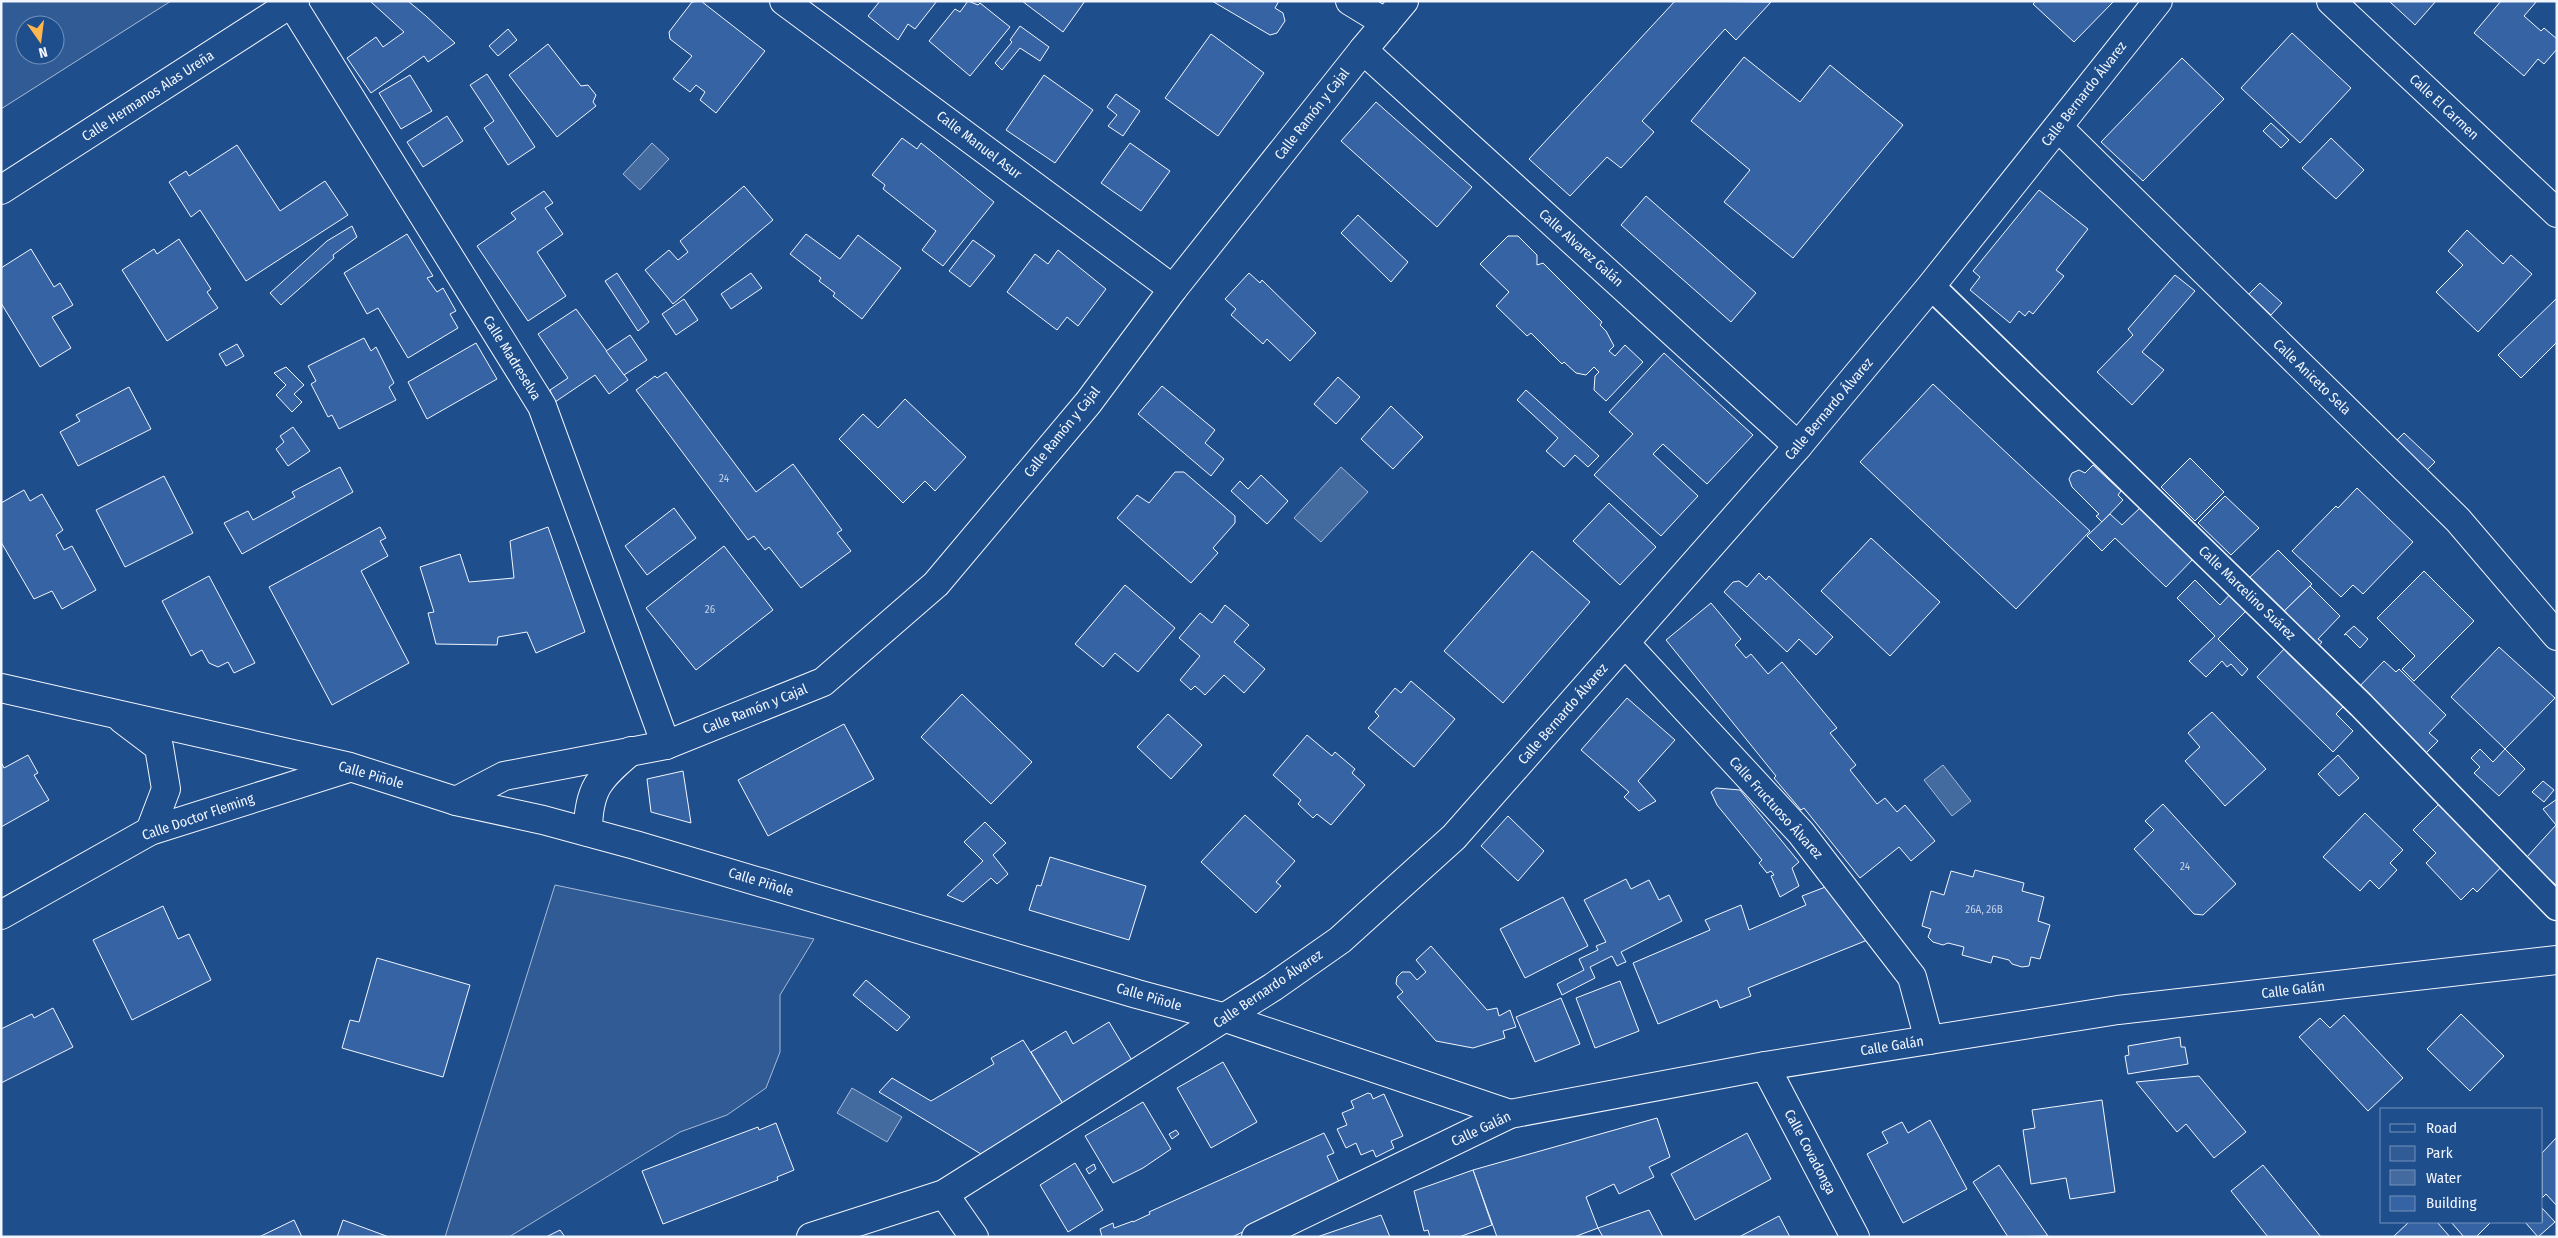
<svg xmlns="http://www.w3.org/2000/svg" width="2558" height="1238" viewBox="0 0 2558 1238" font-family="'Fira Sans Condensed',sans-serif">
  <rect width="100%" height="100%" fill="#1f4e8c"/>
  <!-- green -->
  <g fill="#305b95" stroke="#a8bbd7" fill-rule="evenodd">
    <path d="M1,1H171L1,109ZM25,25H55V55H25Z"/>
    <path d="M555,885L814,939L780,995V1052L766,1088L727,1115L680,1132L509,1237H445Z"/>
  </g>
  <!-- water -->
  <g fill="#446ba0" stroke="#a8bbd7">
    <path d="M652,143L669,159L640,190L623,174Z"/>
    <path d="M1341,467L1368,492L1321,542L1294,518Z"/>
    <path d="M1943,765L1971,801L1952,816L1924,780Z"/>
    <path d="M852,1088L902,1117L887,1142L837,1113Z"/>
  </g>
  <!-- building -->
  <g fill="#3563a3" stroke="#f2f6ff">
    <path d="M370,1H408L426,16L455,43L428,62L424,56L371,93L347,58L376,37L383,47L404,32Z"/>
    <path d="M701,1L765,51L716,113L700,100L705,92L696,85L690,92L673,79L692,56L670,39L669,32L692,2Z"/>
    <path d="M880,1H937L915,29L908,24L898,40L868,16Z"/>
    <path d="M968,1L978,5L980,3L1010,27L970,76L929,41L955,9L960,12Z"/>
    <path d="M1022,1H1085L1063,32Z"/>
    <path d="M1212,1H1279L1275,8L1283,13L1285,21L1277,33L1270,35Z"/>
    <path d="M1675,1L1771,2L1736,40L1725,29L1642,121L1654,132L1621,168L1607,157L1570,196L1529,159Z"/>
    <path d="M2036,1H2114L2074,42L2033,4Z"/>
    <path d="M2389,1H2436L2415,25Z"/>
    <path d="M2501,1H2537L2524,16L2541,31L2544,28L2557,39V49L2544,64L2538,59L2524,76L2474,33Z"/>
    <path d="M1020,26L1049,47L1040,61L1020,48L1002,70L995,63L1012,42L1010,40Z"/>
    <path d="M508,29L517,40L498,56L489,46Z"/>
    <path d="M2292,33L2351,88L2300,143L2241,88Z"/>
    <path d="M1211,34L1264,73L1218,136L1165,98Z"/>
    <path d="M548,44L581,86L588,85L596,95L593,102L596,106L557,137L509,75Z"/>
    <path d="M1744,57L1800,102L1830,65L1903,125L1793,258L1724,202L1750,170L1691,121Z"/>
    <path d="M2182,58L2224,99L2143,181L2101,142Z"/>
    <path d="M487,74L535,147L508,165L484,128L494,121L470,85Z"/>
    <path d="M410,75L432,111L401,129L379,93Z"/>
    <path d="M1044,75L1093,110L1055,163L1006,130Z"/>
    <path d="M1116,94L1140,111L1123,136L1108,126L1117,115L1107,107Z"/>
    <path d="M1376,102L1472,187L1437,227L1341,141Z"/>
    <path d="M447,116L463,141L423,167L407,142Z"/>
    <path d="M2271,123L2289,140L2281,148L2263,131Z"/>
    <path d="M902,138L917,149L921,143L994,202L943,266L922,250L936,231L883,189L885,185L872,175Z"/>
    <path d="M2331,138L2364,170L2336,199L2302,168Z"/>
    <path d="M1130,143L1170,171L1141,211L1101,183Z"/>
    <path d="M237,145L280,211L325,181L348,215L246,281L200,210L191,217L169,182L186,171L189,176Z"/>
    <path d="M744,186L773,220L673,304L645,270L669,250L678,260L688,252L680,241Z"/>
    <path d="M2039,190L2088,229L2056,270L2064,276L2033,314L2029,311L2025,316L2019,311L2010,323L1970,290L1980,277L1973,271Z"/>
    <path d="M544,191L553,203L545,208L563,234L537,252L566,296L528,321L477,246L516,219L511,213Z"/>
    <path d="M1646,196L1756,293L1731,322L1621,225Z"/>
    <path d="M1358,215L1408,262L1391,282L1341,233Z"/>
    <path d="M352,226L357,237L333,255L334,258L281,305L270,293L327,241Z"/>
    <path d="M2467,230L2503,264L2511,255L2532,274L2478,332L2436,292L2463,265L2448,251Z"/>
    <path d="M407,234L433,276L427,278L437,292L443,288L456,311L450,314L458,328L408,358L378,308L367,314L344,273Z"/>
    <path d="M806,234L840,259L858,235L901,268L862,319L833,296L835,293L819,281L821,278L790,254Z"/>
    <path d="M1508,236H1518L1537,255V265L1543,263L1602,322L1600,325L1606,331L1614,346L1609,351L1615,356L1625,345L1643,362L1606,401L1594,390L1595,376L1599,372L1594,367L1586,375L1576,373L1564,362L1562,364L1531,333L1527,336L1496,306L1509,292L1480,264Z"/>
    <path d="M179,239L211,289L207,292L218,308L167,341L122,270L154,249L157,254Z"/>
    <path d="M973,240L995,256L970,287L949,271Z"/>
    <path d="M31,249L54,287L60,283L73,305L52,317L71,348L40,367L1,303V268Z"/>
    <path d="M1058,250L1106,289L1078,326L1067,317L1057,330L1007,292L1035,254L1048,264Z"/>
    <path d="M617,273L649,322L638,331L605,281Z"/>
    <path d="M751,273L762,288L731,309L721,294Z"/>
    <path d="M1249,273L1260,283L1262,280L1316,333L1290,361L1267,339L1263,344L1231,315L1236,309L1225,299Z"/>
    <path d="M2175,275L2195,291L2142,352L2164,370L2132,405L2097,372L2133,335L2128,329Z"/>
    <path d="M2260,283L2282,303L2271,315L2249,294Z"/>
    <path d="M2557,298V342L2521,378L2498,355Z"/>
    <path d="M684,299L698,320L676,335L662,314Z"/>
    <path d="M576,309L628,380L609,394L595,375L555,402L550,390L568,378L538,334Z"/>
    <path d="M630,335L647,360L624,375L606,351Z"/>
    <path d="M364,338L371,351L376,347L394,383L389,387L396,400L339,429L332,415L328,417L311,384L316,381L308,366Z"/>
    <path d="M476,343L497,379L427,419L408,382Z"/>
    <path d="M237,344L244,356L226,366L219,354Z"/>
    <path d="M1664,353L1753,435L1707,484L1663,444L1653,454L1698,496L1661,536L1594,475L1633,434L1609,412Z"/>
    <path d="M286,367L304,385L294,394L302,402L292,412L276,395L286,385L274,373Z"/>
    <path d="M666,372L756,492L793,464L842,530L837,533L851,551L801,588L769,547L765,550L754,536L748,540L636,390L655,376L657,378Z"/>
    <path d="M1338,377L1360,397L1336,424L1314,404Z"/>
    <path d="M1933,384L2090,531L2016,609L1860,462Z"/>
    <path d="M1162,386L1215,430L1205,443L1224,459L1211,476L1138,414Z"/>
    <path d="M129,387L151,429L78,466L60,432L80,421L76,415Z"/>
    <path d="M1526,390L1599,456L1588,467L1575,455L1564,467L1546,451L1558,438L1517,400Z"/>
    <path d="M905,399L966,457L935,491L925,481L903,503L839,439L863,414L878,428Z"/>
    <path d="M1391,406L1423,437L1393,469L1361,439Z"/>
    <path d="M293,427L310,451L288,466L276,449L284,442L280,436Z"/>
    <path d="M2404,433L2435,462L2427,470L2397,440Z"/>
    <path d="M2190,458L2224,492L2195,521L2161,487Z"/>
    <path d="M2093,465L2121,491L2118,495L2123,500L2102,522L2096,516L2099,514L2072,487L2069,479L2072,473L2079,470L2085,473Z"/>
    <path d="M340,467L353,492L242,554L224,523L248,511L253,520L295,497L292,492Z"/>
    <path d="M1175,472H1184L1235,516V523L1213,548L1218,553L1191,583L1117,518L1137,495L1149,503Z"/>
    <path d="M1261,475L1288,501L1267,524L1231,491L1240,481L1248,489Z"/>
    <path d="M164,476L193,533L125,567L96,510Z"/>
    <path d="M2357,488L2413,542L2363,594L2353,585L2341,597L2292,551L2336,506L2338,508Z"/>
    <path d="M24,490L30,501L42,494L63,530L56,535L64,550L72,546L96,590L62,609L52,591L34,599L1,542V503Z"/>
    <path d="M2225,496L2259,528L2231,555L2198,523Z"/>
    <path d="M1609,503L1656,547L1620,585L1573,541Z"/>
    <path d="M2142,506L2195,557L2166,587L2115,538L2102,551L2087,536L2110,514L2122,525Z"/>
    <path d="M674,508L696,538L647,575L625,546Z"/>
    <path d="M380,527L386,538L380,541L388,556L361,571L409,663L332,705L269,587Z"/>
    <path d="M548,527L585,632L536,653L527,632L498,637L497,645L436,644L428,613L434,612L420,567L460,554L469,582L514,578L510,541Z"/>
    <path d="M1871,538L1940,602L1890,656L1821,591Z"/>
    <path d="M724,546L773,610L696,670L646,608Z"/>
    <path d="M2278,550L2312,584L2280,615L2246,581Z"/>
    <path d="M1532,551L1590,602L1503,703L1444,651Z"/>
    <path d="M2424,571L2474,621L2414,681L2402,669L2415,656L2377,618Z"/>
    <path d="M1759,573L1766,580L1769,576L1833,637L1816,655L1799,639L1787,652L1724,592L1733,582L1739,581L1747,587Z"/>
    <path d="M209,576L255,663L234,673L228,662L218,667L209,663L202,650L191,656L162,601Z"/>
    <path d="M2195,580L2220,605L2235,589L2251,606L2218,639L2248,669L2242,676L2231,664L2227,667L2222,661L2206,677L2189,661L2215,636L2177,598Z"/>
    <path d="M1125,585L1175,628L1138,672L1115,653L1103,667L1075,644Z"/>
    <path d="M2310,586L2340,616L2318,639L2322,642L2315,650L2280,615Z"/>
    <path d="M1711,603L1741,639L1735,645L1746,658L1751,654L1768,674L1782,662L1837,728L1830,733L1856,765L1850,770L1877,804L1885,798L1897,812L1905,805L1935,841L1911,861L1899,847L1860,878L1804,808L1801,810L1774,778L1776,776L1666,640Z"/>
    <path d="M1225,605L1249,625L1234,642L1265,669L1244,693L1224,675L1205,695L1195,686L1191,690L1180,680L1200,656L1179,638L1200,613L1212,623Z"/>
    <path d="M2354,626L2368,639L2360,648L2346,634L2344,635Z"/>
    <path d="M2289,644L2349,701L2336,714L2353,731L2333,752L2257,677Z"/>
    <path d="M2499,647L2555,698L2505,749L2451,697Z"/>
    <path d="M2384,661L2396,672L2399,669L2446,715L2429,733L2438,741L2423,756L2356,690Z"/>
    <path d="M1411,681L1455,719L1414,767L1368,728L1379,716L1375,712L1395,688L1401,693Z"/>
    <path d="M962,694L1032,762L991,804L921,737Z"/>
    <path d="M1627,698L1675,740L1638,781L1656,801L1639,811L1624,797L1629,792L1581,750Z"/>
    <path d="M2212,712L2266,769L2225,806L2185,761L2200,747L2188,733Z"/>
    <path d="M1168,714L1202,745L1171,779L1137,747Z"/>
    <path d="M844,724L874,779L768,836L738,780Z"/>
    <path d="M1307,735L1332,756L1335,752L1355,769L1352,773L1365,785L1331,825L1317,814L1313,818L1298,804L1301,800L1273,775Z"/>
    <path d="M2480,749L2493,762L2505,749L2525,769L2499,796L2474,773L2480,767L2471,758Z"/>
    <path d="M28,755L38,773L34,775L49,800L1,827V762L4,768Z"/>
    <path d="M2338,755L2359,778L2339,796L2318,774Z"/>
    <path d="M683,771L691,823L651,812L647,779Z"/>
    <path d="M2543,781L2554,790L2544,802L2532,792Z"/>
    <path d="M1716,788L1740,790L1799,862L1792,868L1799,886L1780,897L1771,876L1774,875L1771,871L1767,873L1759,863L1762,860L1717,805L1711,792Z"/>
    <path d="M2446,797L2509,859L2477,892L2473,888L2461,900L2426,863L2436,853L2413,830Z"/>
    <path d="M2557,799V886L2526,858L2556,825L2543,809Z"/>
    <path d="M2163,804L2236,884L2203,915L2194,914L2134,849L2154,830L2145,821Z"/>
    <path d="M2365,813L2403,850L2390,863L2397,870L2379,889L2370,880L2360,891L2323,857Z"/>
    <path d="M1245,815L1295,861L1276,882L1281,886L1256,913L1201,862Z"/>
    <path d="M1508,816L1544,851L1518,881L1481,846Z"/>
    <path d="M985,822L1006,843L993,855L1008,874L997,884L991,878L963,902L947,895L983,861L964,842Z"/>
    <path d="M1050,857L1146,886L1129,940L1029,910L1037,885L1041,886Z"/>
    <path d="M1975,870L2024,883L2022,891L2044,897L2038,921L2050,925L2040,959L2031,957L2029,966L2022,967L2012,964L2009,960L1993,956L1991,963L1962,955L1964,947L1948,943L1943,945L1933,942L1928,937L1931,929L1922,926L1931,891L1944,895L1951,871L1973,877Z"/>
    <path d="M1626,879L1631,889L1649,880L1659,900L1669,895L1682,921L1621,952L1626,962L1623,963L1617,966L1612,956L1590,967L1595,978L1562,995L1557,984L1584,970L1579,959L1598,950L1596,946L1606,942L1584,900Z"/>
    <path d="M1828,886L1870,939L1748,988L1751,996L1720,1008L1717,1000L1658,1024L1633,963L1710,930L1705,920L1741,905L1749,930L1806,905L1802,896Z"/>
    <path d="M1563,897L1588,946L1525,978L1500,929Z"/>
    <path d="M163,906L178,939L189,934L211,980L132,1020L93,940Z"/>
    <path d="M1431,946L1487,1010L1497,1008L1499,1016L1510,1010L1516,1027L1503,1031L1505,1038L1473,1048L1436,1041L1397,997L1403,992L1396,984L1397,977L1402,972H1410L1417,980L1426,972L1416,960Z"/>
    <path d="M377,958L470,985L443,1077L342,1048L350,1020L359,1022Z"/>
    <path d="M866,980L910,1017L897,1031L853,995Z"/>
    <path d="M1620,981L1639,1031L1595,1048L1576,998Z"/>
    <path d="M1561,998L1580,1044L1535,1062L1516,1017Z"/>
    <path d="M53,1008L73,1047L1,1083V1029L32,1014L34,1018Z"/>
    <path d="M2461,1014L2504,1056L2470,1091L2427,1049Z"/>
    <path d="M2344,1015L2403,1078L2368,1111L2299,1037L2320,1018L2330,1028Z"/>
    <path d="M1109,1022L1133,1062L1063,1104L1031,1052L1066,1031L1073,1044Z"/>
    <path d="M2180,1037L2181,1047H2185L2188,1064L2128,1074L2125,1056L2129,1055L2128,1046Z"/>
    <path d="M1023,1040L1063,1104L981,1154L879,1092L892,1078L931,1101L994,1064L991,1058Z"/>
    <path d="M1223,1062L1257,1122L1211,1148L1177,1088Z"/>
    <path d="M2199,1076L2246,1132L2214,1158L2186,1124L2177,1132L2136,1082Z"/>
    <path d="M1368,1093L1371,1094L1373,1099L1384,1094L1403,1136L1391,1141L1394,1148L1376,1157L1373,1150L1361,1155L1356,1143L1346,1148L1337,1129L1347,1125L1342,1113L1354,1108L1351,1101Z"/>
    <path d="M2102,1100L2115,1192L2070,1199L2066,1178L2031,1184L2023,1130L2035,1128L2032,1110Z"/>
    <path d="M1143,1102L1171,1149L1143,1168L1113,1183L1085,1136Z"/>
    <path d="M1657,1118L1670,1157L1649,1167L1654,1177L1619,1194L1614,1184L1586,1197L1598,1228L1574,1237H1497L1473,1170Z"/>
    <path d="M1930,1120L1967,1189L1903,1223L1867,1154L1888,1143L1882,1132L1902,1122L1908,1133Z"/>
    <path d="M776,1123L794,1170L777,1177L778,1180L663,1224L642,1171L758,1127L759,1130Z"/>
    <path d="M1176,1130L1179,1134L1172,1139L1169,1134Z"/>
    <path d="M1324,1133L1334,1153L1327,1156L1341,1186L1232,1237H1102L1100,1229L1113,1223L1114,1228L1133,1221V1222L1150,1214L1149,1212Z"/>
    <path d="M1747,1133L1771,1179L1695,1220L1671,1174Z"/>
    <path d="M2556,1138L2557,1139V1206L2546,1194L2542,1198V1153Z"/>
    <path d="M1075,1163L1103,1210L1068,1232L1040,1185Z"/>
    <path d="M1094,1164L1096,1169L1089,1174L1086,1169Z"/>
    <path d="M1999,1165L2048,1236L2008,1237L1973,1182Z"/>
    <path d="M2263,1165L2321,1237H2268L2231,1191Z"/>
    <path d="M1473,1170L1492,1225L1459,1237H1430L1428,1230L1424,1231L1414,1191Z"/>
    <path d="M2542,1208L2555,1222L2538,1237L2525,1222H2542Z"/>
    <path d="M1649,1210L1663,1237H1603L1598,1228Z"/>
    <path d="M1381,1215L1390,1237H1317Z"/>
    <path d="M1779,1216L1790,1237H1739Z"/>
    <path d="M294,1220L302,1237H259Z"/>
    <path d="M343,1220L389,1237H337Z"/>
    <path d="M2409,1222H2437L2450,1237H2393Z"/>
    <path d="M2451,1222H2491L2476,1237H2464Z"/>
    <path d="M560,1230L565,1237H546Z"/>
  </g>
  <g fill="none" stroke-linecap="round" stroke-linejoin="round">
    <!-- pedestrian casing -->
    <g stroke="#f2f6ff" stroke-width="29">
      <path id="pedestrian" d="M1931,286L2361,705L2557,907"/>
    </g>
    <!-- minor casing -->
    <g stroke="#f2f6ff" stroke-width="30">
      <g id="minor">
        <path d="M784,1L1173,289"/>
        <path d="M1350,1L1386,23"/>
        <path d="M2331,1L2557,213"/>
        <path d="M292,4L542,406L666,745"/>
        <path d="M1363,50L1798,446"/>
        <path d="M2058,127L2458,520L2557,636"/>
        <path d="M1,190L295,1"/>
        <path d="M1625,643L1801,833L1912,977L1929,1040"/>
        <path d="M1,688L350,767L456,801L543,820L635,845L1137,994L1226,1018L1510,1114"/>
        <path d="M122,719L159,747L166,789L150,831"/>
        <path d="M456,801L504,776L666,745L823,682L936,584L1088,403L1173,289L1363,50L1404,1"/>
        <path d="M588,832C588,789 599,778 631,751"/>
        <path d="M1,915L150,831L349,768"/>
        <path d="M1765,1066L1855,1237"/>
        <path d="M944,1194L974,1237"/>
        <path d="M811,1237L944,1194L1273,987L1340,940L1454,837L1798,446L1931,286L2158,1"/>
        <path d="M1256,1237L1510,1114L1765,1066L2118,1010L2557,960"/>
      </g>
    </g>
    <!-- pedestrian -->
    <use href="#pedestrian" stroke="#1f4e8c" stroke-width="26"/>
    <!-- minor -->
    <use href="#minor" stroke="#1f4e8c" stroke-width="28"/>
  </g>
  <g text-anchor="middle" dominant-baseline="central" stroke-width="4" stroke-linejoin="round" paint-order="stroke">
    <!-- number labels -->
    <g font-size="11" fill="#c3d1e8">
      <text x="724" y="478">24</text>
      <text x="710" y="609">26</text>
      <text x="2185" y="866">24</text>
      <text x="1984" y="909">26A, 26B</text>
    </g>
    <!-- street labels -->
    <g font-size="14" fill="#f2f6ff" stroke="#1f4e8c">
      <text transform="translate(2084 94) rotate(-52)">Calle Bernardo Álvarez</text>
      <text transform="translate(148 96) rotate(-33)">Calle Hermanos Alas Ureña</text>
      <text transform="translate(2444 107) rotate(43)">Calle El Carmen</text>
      <text transform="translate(1312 114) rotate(-52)">Calle Ramón y Cajal</text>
      <text transform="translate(979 145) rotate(37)">Calle Manuel Asur</text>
      <text transform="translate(1581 248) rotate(42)">Calle Alvarez Galán</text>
      <text transform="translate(512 358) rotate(58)">Calle Madreselva</text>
      <text transform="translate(2312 377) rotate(44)">Calle Aniceto Sela</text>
      <text transform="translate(1829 409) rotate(-50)">Calle Bernardo Álvarez</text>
      <text transform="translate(1062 432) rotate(-51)">Calle Ramón y Cajal</text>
      <text transform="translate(2247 593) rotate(44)">Calle Marcelino Suárez</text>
      <text transform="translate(755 709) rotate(-22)">Calle Ramón y Cajal</text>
      <text transform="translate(1563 714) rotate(-49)">Calle Bernardo Álvarez</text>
      <text transform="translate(371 775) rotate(16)">Calle Piñole</text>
      <text transform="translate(1776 808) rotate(48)">Calle Fructuoso Álvarez</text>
      <text transform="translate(198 817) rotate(-19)">Calle Doctor Fleming</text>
      <text transform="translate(761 882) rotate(17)">Calle Piñole</text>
      <text transform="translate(1268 989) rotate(-34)">Calle Bernardo Álvarez</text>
      <text transform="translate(2293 990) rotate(-7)">Calle Galán</text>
      <text transform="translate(1149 997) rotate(16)">Calle Piñole</text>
      <text transform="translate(1892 1046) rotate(-9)">Calle Galán</text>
      <text transform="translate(1481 1129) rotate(-25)">Calle Galán</text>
      <text transform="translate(1810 1152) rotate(62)">Calle Covadonga</text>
    </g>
  </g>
  <!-- border -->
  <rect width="2558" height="1238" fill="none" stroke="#f2f6ff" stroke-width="5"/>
  <!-- legend -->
  <rect x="2380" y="1108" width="162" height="115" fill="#1f4e8c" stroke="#7391ba"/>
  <rect x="2390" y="1124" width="25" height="8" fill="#1f4e8c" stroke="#7391ba"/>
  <text x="2426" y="1133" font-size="15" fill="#f2f6ff">Road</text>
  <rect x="2390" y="1146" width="25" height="15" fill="#305b95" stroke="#7391ba"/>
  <text x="2426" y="1158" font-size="15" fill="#f2f6ff">Park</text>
  <rect x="2390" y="1170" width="25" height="15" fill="#446ba0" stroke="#7391ba"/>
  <text x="2426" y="1183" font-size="15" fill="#f2f6ff">Water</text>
  <rect x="2390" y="1196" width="25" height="15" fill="#3563a3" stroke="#7391ba"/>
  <text x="2426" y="1208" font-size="15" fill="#f2f6ff">Building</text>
  <!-- north arrow -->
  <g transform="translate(40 40) rotate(166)"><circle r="24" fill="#1f4e8c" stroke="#7391ba"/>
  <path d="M0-4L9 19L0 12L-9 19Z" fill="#ffb74d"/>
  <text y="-8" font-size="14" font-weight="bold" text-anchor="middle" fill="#f2f6ff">N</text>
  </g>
</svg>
